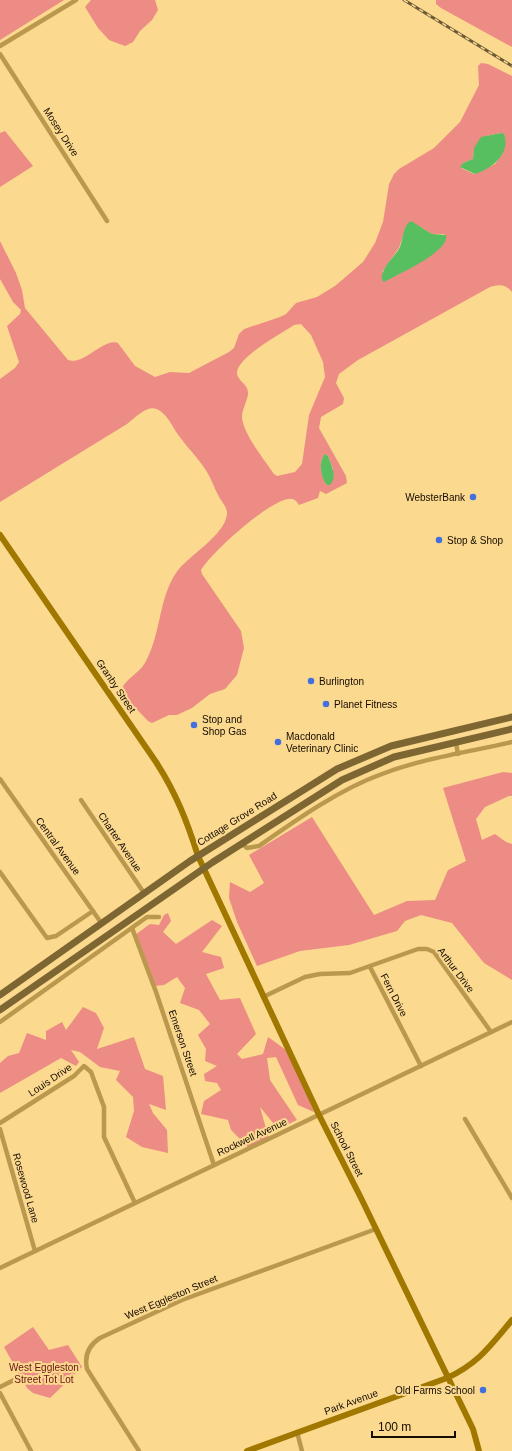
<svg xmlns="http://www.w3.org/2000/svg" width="512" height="1451" viewBox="0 0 512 1451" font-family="Arial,sans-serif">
  <rect width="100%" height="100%" fill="#fbd98f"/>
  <!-- green -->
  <g fill="#ec8c84" fill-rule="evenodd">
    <path d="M0,0H64L0,40Z"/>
    <path d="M91,0H155L158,10L152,20L140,31L133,42L125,46L109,40L98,28L85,7Z"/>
    <path d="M436,0H512V47L441,8L436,4Z"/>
    <path d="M481,63L488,64L512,76V292C506,284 499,284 490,287L358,360L339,374L336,383L344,398L343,404L321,417L319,428L346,476L347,483L326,494L320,491L318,498L299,505C297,502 294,498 289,499C268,501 212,552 201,570L202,574L241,631L244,648L237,675L225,689L210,694L192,708L177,715H169L152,723L148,721L127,699L123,686C130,676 142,671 147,659C161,632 159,598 176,573C187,556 225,536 227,514C228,508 221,501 218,495C213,485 210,475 203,466C193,452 180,440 172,425C156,399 147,407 127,424L0,502V379L15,368L19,362L7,326L20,314L21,310L13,302L0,279V241L16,273L22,290L25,308L68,360C84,366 104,337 118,343L135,366L155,377L170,372L189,373L229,352L234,348L239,334L244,329L280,317L286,314L296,303L317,297L335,286L363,262L375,243L383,222L389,184L394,174L399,169L434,148L460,122L479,85L478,66ZM501,133L503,153L495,164L474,174L461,168L463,163L473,159L474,150L486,136ZM406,226H419L432,234H445L396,276L382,272L399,248ZM301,324L311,335L323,362L325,377L309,415L302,464L295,472L277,476L274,474C264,459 244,435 242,418C242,409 247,402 248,394C249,384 237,381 237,373C237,357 281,334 294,325ZM325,454L328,456L333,469L327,485C321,477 318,462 325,454Z"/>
    <path d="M5,131L33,166L0,187V133Z"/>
    <path d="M503,772L512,773V796H509L485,807L476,819L482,840L495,834L506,842L512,844V980L484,963L452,923L421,915L405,921L397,931L349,945L300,951L257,966L237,922L229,898L230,882L250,892L264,883L249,855L312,817L374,915L407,901L435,900L448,870L466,861L443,788Z"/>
    <path d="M168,913L171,921L163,932L176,944L212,920L222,926L202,952L221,957L224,968L206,974L220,1000L240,998L256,1034L237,1054L242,1059L263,1054L268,1037L289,1052L314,1112L298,1105L276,1057L267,1058L270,1080L297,1120L278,1129L260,1107L269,1139L249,1148L231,1130L228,1120L201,1114L204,1101L221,1090L217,1083L205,1081L204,1074L217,1066L205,1061L206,1049L198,1035L210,1024L199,1010L180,1003L185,988L177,977L164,985L154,986L135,935L150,924L159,925L164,915Z"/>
    <path d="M83,1007L96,1013L104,1028L97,1049L134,1037L145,1069L163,1076L166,1110L149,1104L153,1113L167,1130L168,1153L142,1147L126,1137L134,1111L133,1097L116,1080L120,1071L100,1067L80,1052L71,1050L79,1062L76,1066L61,1058L0,1093V1063L8,1056L19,1053L27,1033L46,1040V1031L62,1022L66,1030Z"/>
    <path d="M33,1327L49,1350L68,1345L82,1367L50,1398L33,1393L27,1388L4,1347Z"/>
  </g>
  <!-- water -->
  <g fill="#57bf60">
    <path d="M501,133L504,134C511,154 492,168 475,174L460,167L463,163L473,159L474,148L481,137Z"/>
    <path d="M411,221L432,234L446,235C450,252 396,275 384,282L382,280C380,268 395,257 400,247C403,239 403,225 411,221Z"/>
    <path d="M325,454L328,456C331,465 338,477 330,485H327C321,478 318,462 325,454Z"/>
  </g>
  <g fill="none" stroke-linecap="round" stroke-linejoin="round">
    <!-- street -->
    <g stroke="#ba994f" stroke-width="4.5">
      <path d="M0,46L76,0"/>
      <path d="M0,54L107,221"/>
      <path d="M456,743L458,754"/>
      <path d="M0,779L102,924"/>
      <path d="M81,800L144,893"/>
      <path d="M242,844L247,848L259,846C296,820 340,789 382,774C424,758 469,752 512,742"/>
      <path d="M0,872L47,938L56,936L93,911"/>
      <path d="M132,928L156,992L214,1165"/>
      <path d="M370,967L421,1066"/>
      <path d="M263,997L305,977L320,974L350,973L418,949H427L434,952L491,1032"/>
      <path d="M0,1022L147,917H159"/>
      <path d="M465,1119L512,1198"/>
      <path d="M0,1123L74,1076L84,1066L91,1072L104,1107V1137L135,1203"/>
      <path d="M0,1129L35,1251"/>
      <path d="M0,1268L512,1022"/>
      <path d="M0,1387L16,1379"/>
      <path d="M0,1393L31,1451"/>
      <path d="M297,1432L302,1451"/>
      <path d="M139,1451L87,1369C84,1355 89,1345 100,1338L182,1300L376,1229"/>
    </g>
    <!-- secondary -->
    <g stroke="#a07800" stroke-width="6">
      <path d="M0,535L156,762C176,793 187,821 198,856L319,1115L361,1198L473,1429L479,1451"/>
      <path d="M247,1451L447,1378C479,1363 490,1346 512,1320"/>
    </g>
    <!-- primary -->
    <g stroke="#7d6631" stroke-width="7">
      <path d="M0,995L190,861L337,769L391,746L512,717"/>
      <path d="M0,1010L213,862L342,780L394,757L512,729"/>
    </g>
    <!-- rail casing -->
    <g stroke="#6c5936" stroke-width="3">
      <path id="rail" d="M404,0L512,66"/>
    </g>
    <!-- rail -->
    <use href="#rail" stroke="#fbd98f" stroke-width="1.5" stroke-dasharray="4.5" stroke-linecap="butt"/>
  </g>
  <!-- markers -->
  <g fill="#436ee0" stroke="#fbd98f" stroke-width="1.5">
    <circle cx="473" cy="497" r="4"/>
    <circle cx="439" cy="540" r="4"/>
    <circle cx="311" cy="681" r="4"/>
    <circle cx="326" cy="704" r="4"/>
    <circle cx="194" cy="725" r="4"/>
    <circle cx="278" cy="742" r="4"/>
    <circle cx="483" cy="1390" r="4"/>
  </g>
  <g text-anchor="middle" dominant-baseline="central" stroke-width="4" stroke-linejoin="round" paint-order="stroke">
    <!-- street labels -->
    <g font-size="10" fill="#150b00" stroke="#fbd98f">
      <text transform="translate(61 132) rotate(57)">Mosey Drive</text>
      <text transform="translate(116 686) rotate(56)">Granby Street</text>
      <text transform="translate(237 819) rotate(-32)">Cottage Grove Road</text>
      <text transform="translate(120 842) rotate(56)">Charter Avenue</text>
      <text transform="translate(58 846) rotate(54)">Central Avenue</text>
      <text transform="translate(456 970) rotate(53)">Arthur Drive</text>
      <text transform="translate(394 995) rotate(63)">Fern Drive</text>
      <text transform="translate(183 1043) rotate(71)">Emerson Street</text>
      <text transform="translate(50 1080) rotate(-34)">Louis Drive</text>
      <text transform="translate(252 1137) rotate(-25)">Rockwell Avenue</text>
      <text transform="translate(347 1149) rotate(63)">School Street</text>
      <text transform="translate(26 1188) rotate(74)">Rosewood Lane</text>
      <text transform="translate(171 1297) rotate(-23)">West Eggleston Street</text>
      <text transform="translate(351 1402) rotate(-20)">Park Avenue</text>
    </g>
    <!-- poi labels -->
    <g font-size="10" fill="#150b00" stroke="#fbd98f" text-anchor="start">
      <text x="465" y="497" text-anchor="end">WebsterBank</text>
      <text x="447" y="540">Stop &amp; Shop</text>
      <text x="319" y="681">Burlington</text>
      <text x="334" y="704">Planet Fitness</text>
      <text x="202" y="719">Stop and<tspan x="202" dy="12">Shop Gas</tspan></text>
      <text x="286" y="736">Macdonald<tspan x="286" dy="12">Veterinary Clinic</tspan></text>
      <text x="475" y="1390" text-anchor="end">Old Farms School</text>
    </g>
    <!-- park labels -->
    <g font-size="10" fill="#681416" stroke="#fbd98f">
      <text x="44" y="1367">West Eggleston<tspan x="44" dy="12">Street Tot Lot</tspan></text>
    </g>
  </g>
  <!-- scale -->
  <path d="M372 1431v6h83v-6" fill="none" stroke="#150b00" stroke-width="2"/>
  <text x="378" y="1431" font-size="12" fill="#150b00" stroke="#fbd98f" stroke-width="3" paint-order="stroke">100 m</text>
</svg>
